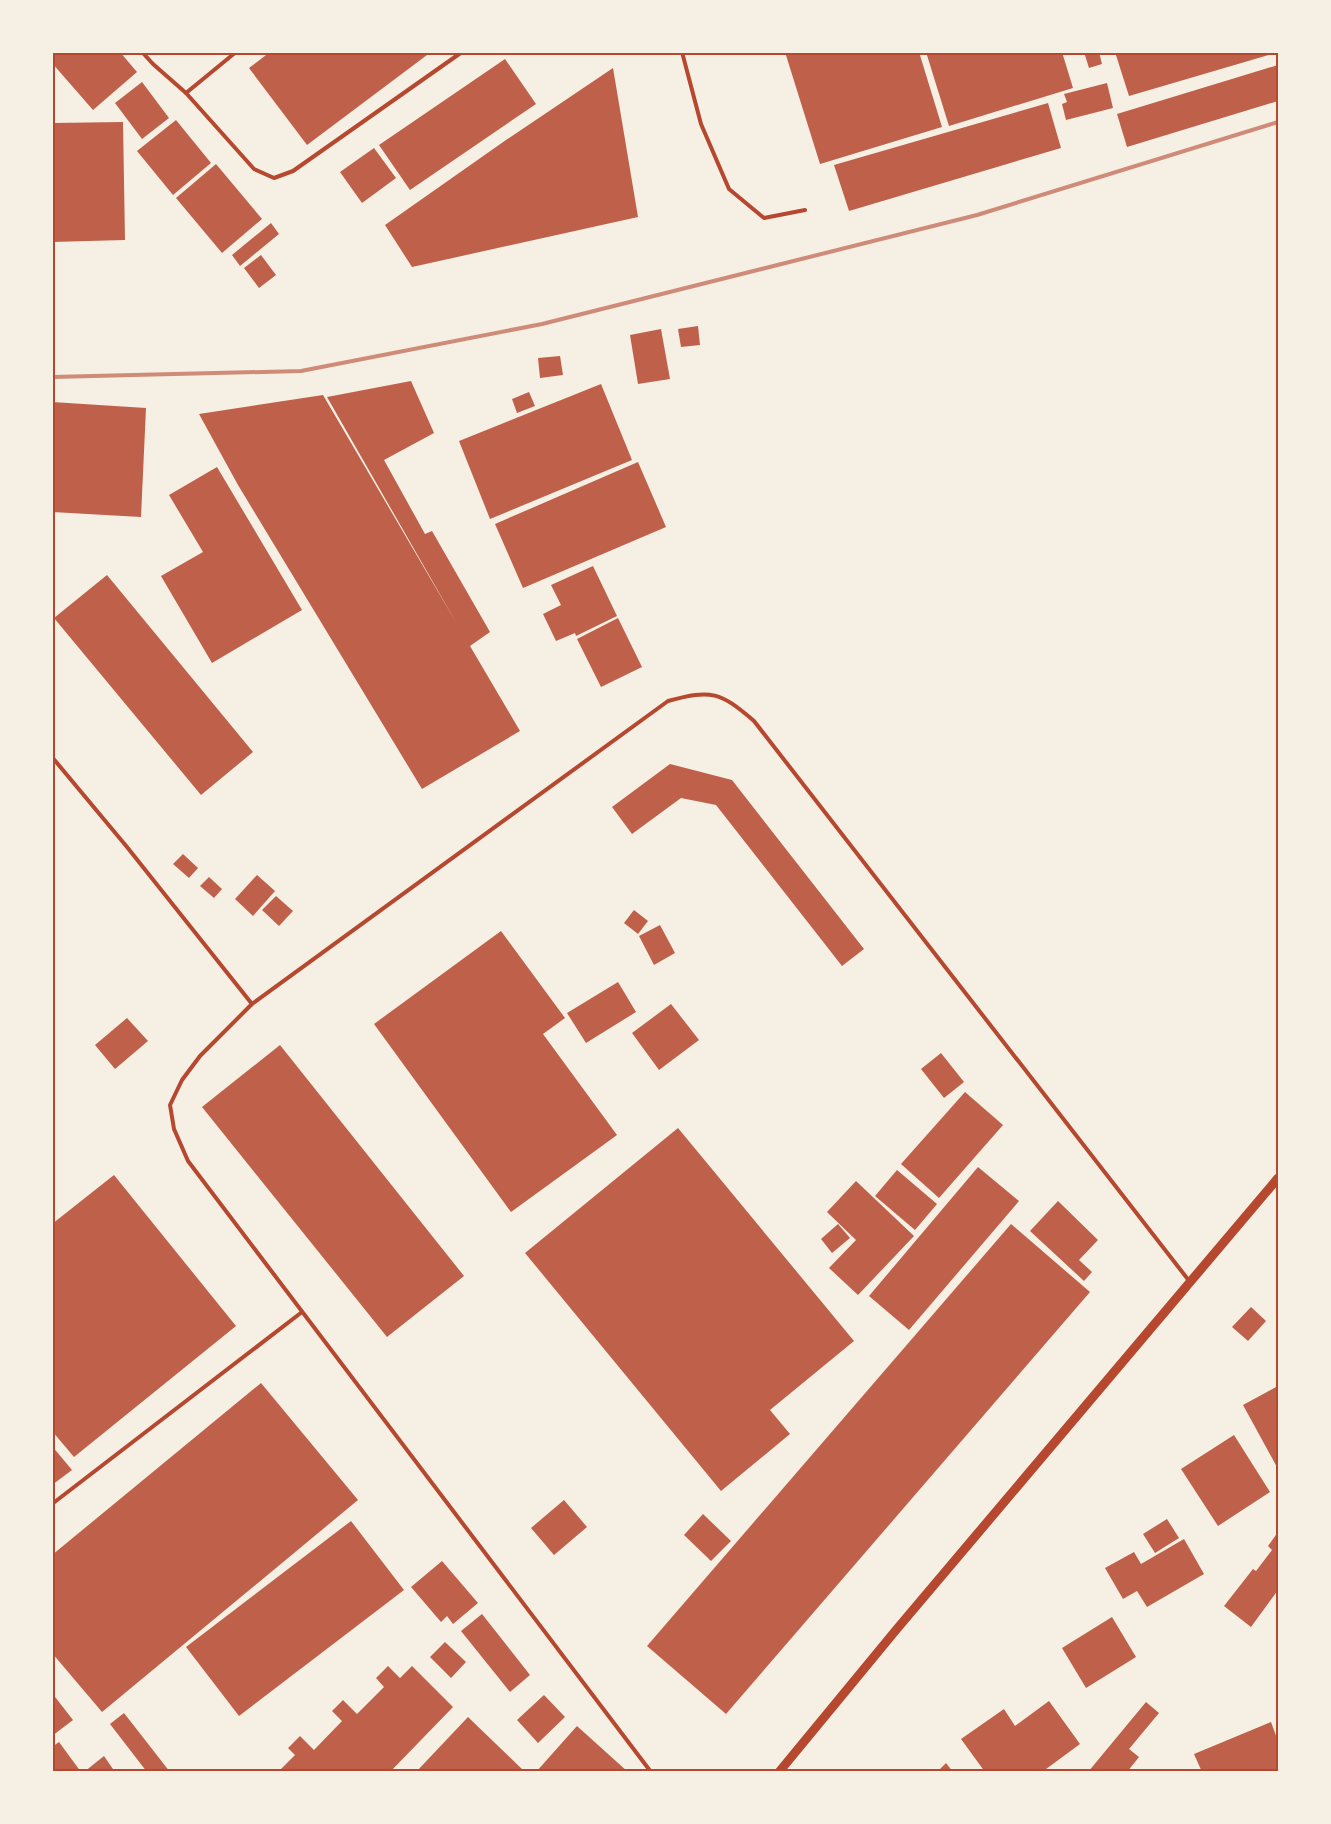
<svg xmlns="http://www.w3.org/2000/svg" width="1331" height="1824" viewBox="0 0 1331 1824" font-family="'Libre Baskerville',serif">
  <rect width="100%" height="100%" fill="#f6efe4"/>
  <!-- building -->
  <g fill="#bf614a">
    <path d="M52,52H120L137,72L93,110L52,63Z"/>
    <path d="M270,52H431L307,145L249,68Z"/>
    <path d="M785,52H919L942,127L820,164Z"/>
    <path d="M926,52H1062L1073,88L949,126Z"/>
    <path d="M1084,52H1099L1102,64L1089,68Z"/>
    <path d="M1115,52H1275V53L1129,96Z"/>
    <path d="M505,59L536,104L410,190L379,145Z"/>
    <path d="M1278,65V101L1127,147L1117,114Z"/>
    <path d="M613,68L638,217L412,267L385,225L506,140Z"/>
    <path d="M142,82L169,118L142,139L115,103Z"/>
    <path d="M1107,83L1113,108L1066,120L1062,104L1067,102L1064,94Z"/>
    <path d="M1048,103L1061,148L849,211L834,165Z"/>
    <path d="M176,120L211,163L173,195L137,151Z"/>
    <path d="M123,122L125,240L52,242V123Z"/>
    <path d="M374,148L396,178L362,203L340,172Z"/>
    <path d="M216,164L262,219L222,253L176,198Z"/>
    <path d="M271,223L279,234L240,266L232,255Z"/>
    <path d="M261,255L276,275L259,288L244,268Z"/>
    <path d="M698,326L700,345L681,347L678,329Z"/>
    <path d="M661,329L670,379L638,384L630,335Z"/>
    <path d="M560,356L563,375L540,378L538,358Z"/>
    <path d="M411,381L434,433L384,460L425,534L432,531L490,632L470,646L520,731L422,789L238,485L199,414L323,395L457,624L327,397Z"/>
    <path d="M601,384L632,460L490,519L459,441Z"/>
    <path d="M529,392L535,406L517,413L512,399Z"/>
    <path d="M52,402L146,408L141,517L52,512Z"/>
    <path d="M638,462L666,527L523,588L495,524Z"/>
    <path d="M217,467L302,610L212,663L161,576L203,552L169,495Z"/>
    <path d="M593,566L617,616L576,636L575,633L556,641L543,614L561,605L551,585Z"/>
    <path d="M107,575L253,752L201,795L54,618Z"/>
    <path d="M618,618L642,667L601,687L577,639Z"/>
    <path d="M670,764L732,780L864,949L842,966L716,805L681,798L632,834L612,807Z"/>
    <path d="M183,854L198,868L189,878L173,864Z"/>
    <path d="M257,875L275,891L253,916L235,899Z"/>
    <path d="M209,877L222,889L214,898L200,886Z"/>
    <path d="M276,896L293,911L279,926L262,910Z"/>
    <path d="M634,910L648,921L638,934L624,923Z"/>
    <path d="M660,925L675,953L654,965L639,936Z"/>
    <path d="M501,931L565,1018L543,1034L617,1135L511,1212L374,1024Z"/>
    <path d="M618,982L636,1012L586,1043L567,1013Z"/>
    <path d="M671,1004L699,1040L659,1070L632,1033Z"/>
    <path d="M127,1018L148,1041L115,1069L95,1045Z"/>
    <path d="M280,1045L464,1276L387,1337L202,1107Z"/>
    <path d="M941,1053L964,1082L944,1098L921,1069Z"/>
    <path d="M965,1092L1003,1125L939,1198L901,1164Z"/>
    <path d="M678,1128L854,1341L770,1410L790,1434L721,1491L525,1253Z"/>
    <path d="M978,1167L1019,1201L909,1330L869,1296Z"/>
    <path d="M897,1170L937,1204L915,1230L875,1196Z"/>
    <path d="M114,1175L236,1326L74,1457L52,1431V1224Z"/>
    <path d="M856,1181L914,1236L858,1295L829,1268L856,1240L827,1212Z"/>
    <path d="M1058,1201L1098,1240L1079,1260L1092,1272L1084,1281L1030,1231Z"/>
    <path d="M838,1224L850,1238L832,1253L821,1239Z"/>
    <path d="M1011,1224L1090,1292L726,1714L647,1646Z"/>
    <path d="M1251,1307L1266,1321L1248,1341L1232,1327Z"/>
    <path d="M261,1383L358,1500L102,1712L52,1653V1555Z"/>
    <path d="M1278,1386V1469L1243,1405Z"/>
    <path d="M1234,1435L1270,1492L1218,1526L1181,1469Z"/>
    <path d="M52,1446L72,1470L52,1485Z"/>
    <path d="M564,1500L587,1527L554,1555L531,1528Z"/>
    <path d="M703,1514L731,1541L711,1561L684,1535Z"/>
    <path d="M1167,1519L1179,1538L1155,1553L1143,1534Z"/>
    <path d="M351,1521L404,1590L239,1716L186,1647Z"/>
    <path d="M1278,1532V1584L1276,1587L1278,1590L1251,1627L1224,1606L1253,1569L1256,1571L1272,1550L1268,1546Z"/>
    <path d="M1184,1539L1204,1574L1147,1607L1137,1591L1123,1599L1105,1568L1134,1552L1141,1564Z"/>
    <path d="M442,1561L478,1603L453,1624L447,1616L441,1622L411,1587Z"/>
    <path d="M482,1614L530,1675L510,1692L461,1631Z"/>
    <path d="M1112,1617L1136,1657L1086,1688L1062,1648Z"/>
    <path d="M445,1642L466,1662L451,1678L430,1657Z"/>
    <path d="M388,1666L400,1678L412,1666L453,1707L390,1772H278L295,1755L288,1748L300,1736L314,1750L342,1721L332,1711L343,1700L357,1714L384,1687L376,1678Z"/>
    <path d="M52,1693L73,1720L52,1736Z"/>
    <path d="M544,1695L565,1717L538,1743L517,1720Z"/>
    <path d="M1049,1701L1080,1744L1042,1772H985L961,1739L1004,1709L1015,1726Z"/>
    <path d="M1146,1702L1159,1713L1129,1749L1139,1757L1127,1772H1088Z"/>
    <path d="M124,1713L170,1772H147L110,1724Z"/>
    <path d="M468,1717L525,1772H416Z"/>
    <path d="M1271,1722L1278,1741V1772H1202L1194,1754Z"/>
    <path d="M577,1726L628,1772H536Z"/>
    <path d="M59,1742L81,1772H52V1747Z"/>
    <path d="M104,1756L115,1772H84Z"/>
    <path d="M946,1763L953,1772H943L940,1769Z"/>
  </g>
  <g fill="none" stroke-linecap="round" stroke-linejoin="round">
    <!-- service -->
    <g stroke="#b5482f" stroke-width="4">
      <path d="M142,52L153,64L186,93L236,52"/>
      <path d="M682,52L701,124L729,189L764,218L805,210"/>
      <path d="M186,93L254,169L274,178L293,171L462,52"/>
      <path d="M52,757L127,847L252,1004"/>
      <path d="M52,1504L302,1312"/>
      <path d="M651,1772L188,1161L174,1129L170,1105L182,1080L200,1056L252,1004L668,701C712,689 720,692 754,721L1190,1282"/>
    </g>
    <!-- tertiary -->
    <path stroke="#b5482f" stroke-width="9" d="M779,1772L896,1630L1278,1178"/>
    <!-- rail -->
    <path stroke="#cf8b77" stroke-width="4" d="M52,377L301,371L542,324L977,215L1278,122"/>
  </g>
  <!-- border -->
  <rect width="1331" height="1824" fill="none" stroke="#f6efe4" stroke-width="108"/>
  <rect x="54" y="54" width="1223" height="1716" fill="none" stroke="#b5482f" stroke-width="2"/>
</svg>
